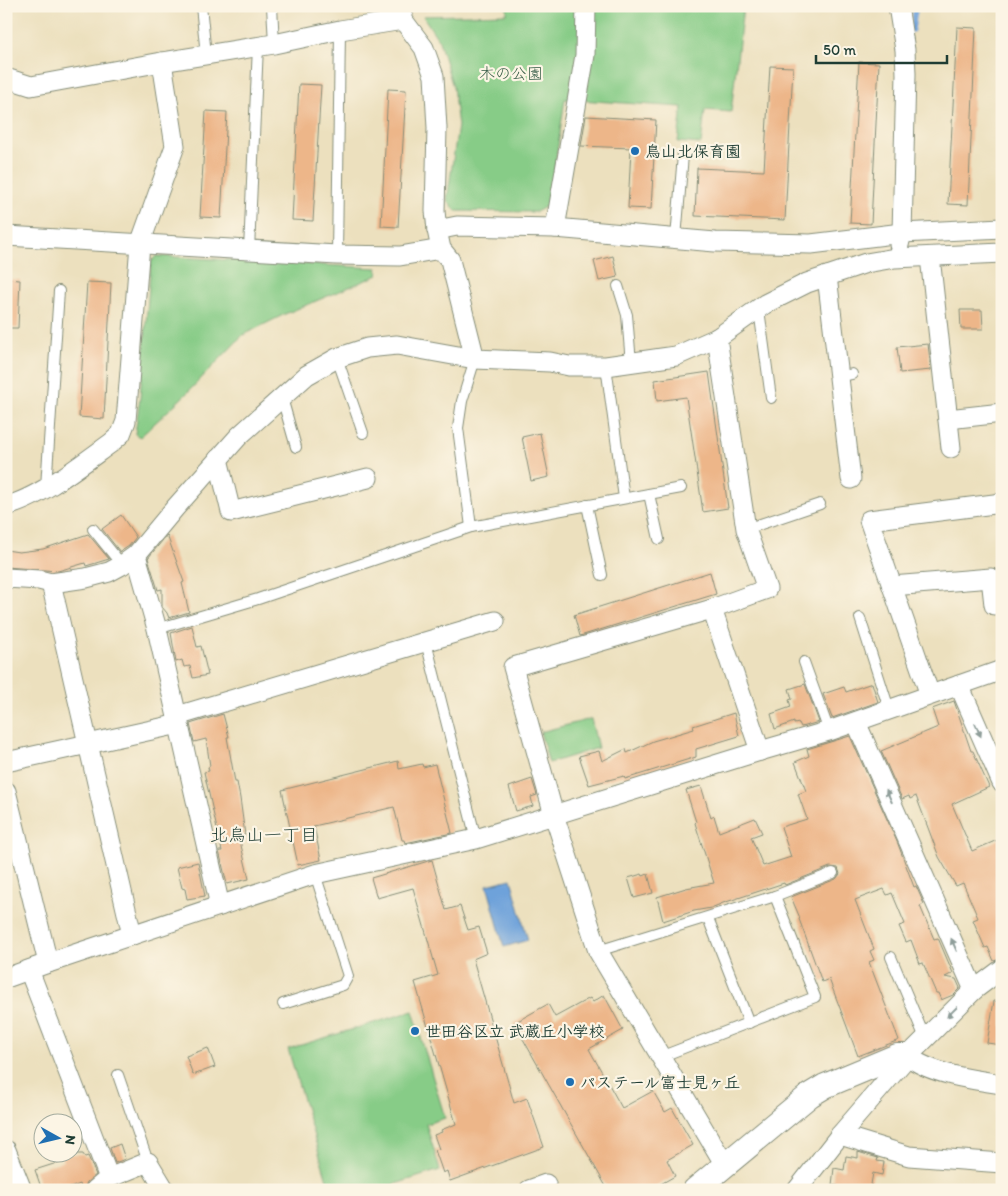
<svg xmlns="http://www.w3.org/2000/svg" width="1008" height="1196" viewBox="0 0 1008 1196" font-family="Itim,'Klee One',sans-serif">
  <rect width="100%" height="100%" fill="#fcf5e5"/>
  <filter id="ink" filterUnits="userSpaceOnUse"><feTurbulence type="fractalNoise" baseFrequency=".02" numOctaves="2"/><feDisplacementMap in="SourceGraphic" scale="10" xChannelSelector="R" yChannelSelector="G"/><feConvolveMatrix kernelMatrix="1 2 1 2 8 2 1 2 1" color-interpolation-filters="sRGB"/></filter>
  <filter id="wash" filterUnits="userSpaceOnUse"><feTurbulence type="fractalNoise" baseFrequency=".0096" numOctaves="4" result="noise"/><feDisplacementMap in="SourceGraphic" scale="20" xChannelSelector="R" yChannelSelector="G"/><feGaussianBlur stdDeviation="1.12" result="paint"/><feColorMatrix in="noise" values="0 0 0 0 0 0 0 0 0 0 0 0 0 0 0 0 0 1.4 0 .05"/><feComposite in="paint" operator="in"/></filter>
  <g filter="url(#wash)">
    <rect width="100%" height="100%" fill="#ece0be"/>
    <!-- green -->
    <g fill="#87cc87" stroke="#53845e">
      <path d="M507,6L743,7L731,112L705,110L701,144L678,142L682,107L565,99L549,205L536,212L456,211L447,200L458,126L453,87L439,41L423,16L507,14Z"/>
      <path d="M157,256L377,268L378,275L285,314L243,335L186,394L140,437L135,434L140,398L151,261Z"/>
      <path d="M591,719L598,748L549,763L540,732Z"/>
      <path d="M413,1011L445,1118L426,1124L440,1170L376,1190H330L288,1049Z"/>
    </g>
    <!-- water -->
    <path fill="#6ea2da" stroke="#467087" d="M511,879L528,940L504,947L487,885Z"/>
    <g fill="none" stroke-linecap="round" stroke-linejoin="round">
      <!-- stream -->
      <path stroke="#6ea2da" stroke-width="5" d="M912,30L916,6"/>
    </g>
    <g id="blocks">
      <!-- building -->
      <g fill="#edb689">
        <path d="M957,27L976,28L968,205L948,204Z"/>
        <path d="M859,62L879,63L871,224L850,223Z"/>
        <path d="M770,66L793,67L785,220L695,216L697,168L764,171Z"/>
        <path d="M299,84L321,85L313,221L292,220Z"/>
        <path d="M388,89L406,90L398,227L381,226Z"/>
        <path d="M206,111L227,112L221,218L200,217Z"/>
        <path d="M586,116L656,120L651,209L628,208L631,148L581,146Z"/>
        <path d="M613,256L618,277L599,281L594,261Z"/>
        <path d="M6,279L20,280L18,328H6Z"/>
        <path d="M87,282L111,283L104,419L79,417Z"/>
        <path d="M960,310H982L983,329H961Z"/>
        <path d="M928,344L931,370L900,373L897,347Z"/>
        <path d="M709,372L728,508L703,512L686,397L657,401L655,380Z"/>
        <path d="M540,433L549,477L531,481L522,437Z"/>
        <path d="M121,515L136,537L129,546L120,552L102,529Z"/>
        <path d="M88,534L109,559L86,566L85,563L58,571L6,567V550L19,552L43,549Z"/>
        <path d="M167,535L184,582L182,583L189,612L169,618L167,613L162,607V589L158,590L148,558Z"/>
        <path d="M710,572L716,594L580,636L574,615Z"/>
        <path d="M192,626L197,647L201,646L208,675L193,678L190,666L184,667L182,660L176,662L171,633Z"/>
        <path d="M872,683L878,702L832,718L823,694L844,687L846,692Z"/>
        <path d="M805,684L819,722L801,727L799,723L794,724V722L775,729L771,714L791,707L789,700L792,699L789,689Z"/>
        <path d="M954,701L971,751H973L989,787L952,804L972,851L1002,838V958L994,961L988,947L985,948L973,920L978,918L963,883L956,886L939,857L916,796L910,799L909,796L902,799L881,751L938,727L932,709Z"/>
        <path d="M734,713L739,736L696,749V757L635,776L625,779L624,776L589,785L579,756L599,751L602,761L626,749L627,753L653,741L694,729L693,726Z"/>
        <path d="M223,714L229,737H227L235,782H237L240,798L245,835L239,837L249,879L227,884L219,851H222L204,772L209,771L208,767L210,766L206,739L194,742L190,724Z"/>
        <path d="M850,736L898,844L914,887L916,886L924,904L920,906L934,939L938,938L953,973L945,977L956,979L960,988L953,995L941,1000L938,993H936L923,963L920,964L911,940L906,942L899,926L905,924L892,893L887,895L884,889L855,900L874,949L870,951L874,960L869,962L899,1040L858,1056L829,979L822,982L799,919L800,918L791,897L836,879L840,874L838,868L830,867L785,885L784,883L723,903L711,908L694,911L663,921L657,897L686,888L714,883L695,823L696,822L686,790L701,786L711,818L714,816L719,832L755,818L762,833L751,837L763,866L791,857L781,827L807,819L798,794L806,791L795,762L809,756L807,749Z"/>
        <path d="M398,761L399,769L422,764L423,767L435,764L452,833L405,843L404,840H402L394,807L314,826L321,860L298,865L282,790Z"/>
        <path d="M532,779L537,795L531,797L533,806L516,811L509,787Z"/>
        <path d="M432,860L446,910L460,906L468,930L479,927L487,953L473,959L514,1103L527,1098L544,1147L450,1181L447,1171L443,1173L435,1150L439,1149L434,1135L442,1132L441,1130L456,1124L415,982L438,975L413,888L377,898L371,878Z"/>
        <path d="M198,862L205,896L187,899L185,889L182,888L177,867Z"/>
        <path d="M642,874L643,876L648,874L653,893L634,898L628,878Z"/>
        <path d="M604,995L623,1030L589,1049L622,1108L653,1091L665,1112L672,1108L693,1145L667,1160L675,1176L650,1190H608L514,1023L548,1004L555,1017L590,998L593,1002Z"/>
        <path d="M994,1001L1002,1002V1045L987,1043Z"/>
        <path d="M208,1048L215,1067L193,1075L186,1056Z"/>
        <path d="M120,1144L125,1159L115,1163L110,1148Z"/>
        <path d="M858,1152L878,1158L877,1161L884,1162L882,1175L873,1173L870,1190H837L838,1186L832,1185L834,1168L844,1170L846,1156L858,1158Z"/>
        <path d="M60,1154H83L85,1157L88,1156L96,1175L87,1182L84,1189L82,1190L80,1184L65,1190H42L35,1170L63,1161Z"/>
      </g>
    </g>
  </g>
  <g filter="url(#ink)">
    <use href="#blocks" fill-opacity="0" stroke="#868e79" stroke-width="1"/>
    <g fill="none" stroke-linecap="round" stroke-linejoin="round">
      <!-- service casing -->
      <g stroke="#868e79" stroke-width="12">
        <g id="service">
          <path d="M201,6L206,55"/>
          <path d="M272,6L274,44"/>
          <path d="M676,238L683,155"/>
          <path d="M249,250L258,46"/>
          <path d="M337,255L340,30"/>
          <path d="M618,286L627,315L631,363"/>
          <path d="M756,311L760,317L771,398"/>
          <path d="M337,358L363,433"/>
          <path d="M606,366L624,498"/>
          <path d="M839,377L852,374"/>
          <path d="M282,398L296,447"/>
          <path d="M46,487L59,291"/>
          <path d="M649,494L659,539"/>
          <path d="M587,505L602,575"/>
          <path d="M471,527L458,428L462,401L475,359"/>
          <path d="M93,529L122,565"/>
          <path d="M746,529L820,504"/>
          <path d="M860,618L889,709"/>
          <path d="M157,629L258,599L471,527L681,488"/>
          <path d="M426,642L476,839"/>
          <path d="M804,662L829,731"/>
          <path d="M708,918L749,1023"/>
          <path d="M598,951L775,896L833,873"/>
          <path d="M891,957L925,1038"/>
          <path d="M283,1004L343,985L348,976L315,874"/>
          <path d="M660,1057L815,997L775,896"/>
          <path d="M118,1075L148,1162"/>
        </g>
      </g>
      <!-- minor casing -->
      <g stroke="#868e79" stroke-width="21">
        <g id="minor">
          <path d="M403,6V20L424,48L434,76L437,128L435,211L437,230L441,249L450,260L475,359"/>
          <path d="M898,6L905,50L906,74L902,233L899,245"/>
          <path d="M6,78L31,86L162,62L274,44L340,30L403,20"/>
          <path d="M555,228L585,55L586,6"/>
          <path d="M437,230L457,226L555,228L715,242L811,244L902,233L1002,228"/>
          <path d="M6,236L337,255L400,256L441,249"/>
          <path d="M930,257L951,448"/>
          <path d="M827,276L851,479"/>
          <path d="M717,338L746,529L767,589L712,609L513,667L554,815L598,951L725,1165"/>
          <path d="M948,419L1002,413"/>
          <path d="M218,459L231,512L368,478"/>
          <path d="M6,506C38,499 83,463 111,443L121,434L126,421L140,244L175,146L162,62"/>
          <path d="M136,555L157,629L220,906"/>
          <path d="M6,578L39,580L51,583L86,578L109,572L122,565L136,555L175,508L239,436L307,375L337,358L367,348L397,345L475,359L550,362L569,366H606L676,356L717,338L765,304L807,283L866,263L895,258L1002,253"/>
          <path d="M51,583L132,935"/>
          <path d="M892,586L991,578L994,605"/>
          <path d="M712,609L760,751"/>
          <path d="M959,685L1002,783"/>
          <path d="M930,695L869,520L1002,503"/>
          <path d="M177,716L495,621"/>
          <path d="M856,722L974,990"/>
          <path d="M6,762L179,724"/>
          <path d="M6,791L48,963"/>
          <path d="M29,970L109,1178"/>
          <path d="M6,978L48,963L315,874L476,839L760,751L829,731L1002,670"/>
          <path d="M908,1056C930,1074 974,1080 1002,1084"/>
          <path d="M840,1135L909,1156L1002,1163"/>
          <path d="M6,1150L22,1190"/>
          <path d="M95,1190L109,1178L148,1162L165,1190"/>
          <path d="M529,1190L546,1184"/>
          <path d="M797,1190L840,1135L908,1056L974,990L1002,969"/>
        </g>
      </g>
      <!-- tertiary casing -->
      <g stroke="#868e79" stroke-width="26">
        <path id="tertiary" d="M695,1190L810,1095L825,1086L897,1056H908"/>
      </g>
      <!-- service -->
      <use href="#service" stroke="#fff" stroke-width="10"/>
      <!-- minor -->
      <use href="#minor" stroke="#fff" stroke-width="19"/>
      <!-- tertiary -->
      <use href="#tertiary" stroke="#fff" stroke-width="24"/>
    </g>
    <!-- one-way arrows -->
    <defs><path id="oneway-solid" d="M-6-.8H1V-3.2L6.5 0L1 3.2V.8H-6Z" transform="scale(1.25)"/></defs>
    <g fill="#8f9e9a">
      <use href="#oneway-solid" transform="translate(978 730) rotate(66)"/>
      <use href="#oneway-solid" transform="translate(889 796) rotate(-114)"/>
      <use href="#oneway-solid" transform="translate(954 945) rotate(-114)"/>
      <use href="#oneway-solid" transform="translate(952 1012) rotate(135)"/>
    </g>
  </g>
  <!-- markers -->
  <g fill="#1f6fb2" stroke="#fcf5e5" stroke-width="2">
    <circle cx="635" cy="151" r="5"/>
    <circle cx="415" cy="1031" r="5"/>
    <circle cx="570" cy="1082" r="5"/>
  </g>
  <g text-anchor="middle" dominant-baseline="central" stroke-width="4.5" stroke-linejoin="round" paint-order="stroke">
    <!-- park labels -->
    <g font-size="16" fill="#345a45" stroke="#fcf5e5">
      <text x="511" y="73">木の公園</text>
    </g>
    <!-- poi labels -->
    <g font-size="16" font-weight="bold" fill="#1f3d34" stroke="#fcf5e5" text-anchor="start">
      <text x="645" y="151">鳥山北保育園</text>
      <text x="425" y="1031">世田谷区立 武蔵丘小学校</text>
      <text x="580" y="1082">パステール富士見ヶ丘</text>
    </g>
    <!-- neighbourhood labels -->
    <g font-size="18" fill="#1f3d34" stroke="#fcf5e5">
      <text x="264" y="835">北烏山一丁目</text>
    </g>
  </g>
  <!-- margin -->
  <rect width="1008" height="1196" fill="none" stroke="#fcf5e5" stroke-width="25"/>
  <!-- north arrow -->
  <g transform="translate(58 1138) rotate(98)"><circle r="24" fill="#fcf5e5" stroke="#a4ab9e"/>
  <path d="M0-4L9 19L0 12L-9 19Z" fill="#1f6fb2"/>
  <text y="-8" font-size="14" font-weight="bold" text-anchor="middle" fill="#1f3d34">N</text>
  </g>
  <!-- scale -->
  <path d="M816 55v8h131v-8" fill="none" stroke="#1f3d34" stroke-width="2.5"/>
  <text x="823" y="55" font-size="15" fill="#1f3d34" stroke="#fcf5e5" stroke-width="4" paint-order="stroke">50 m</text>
</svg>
